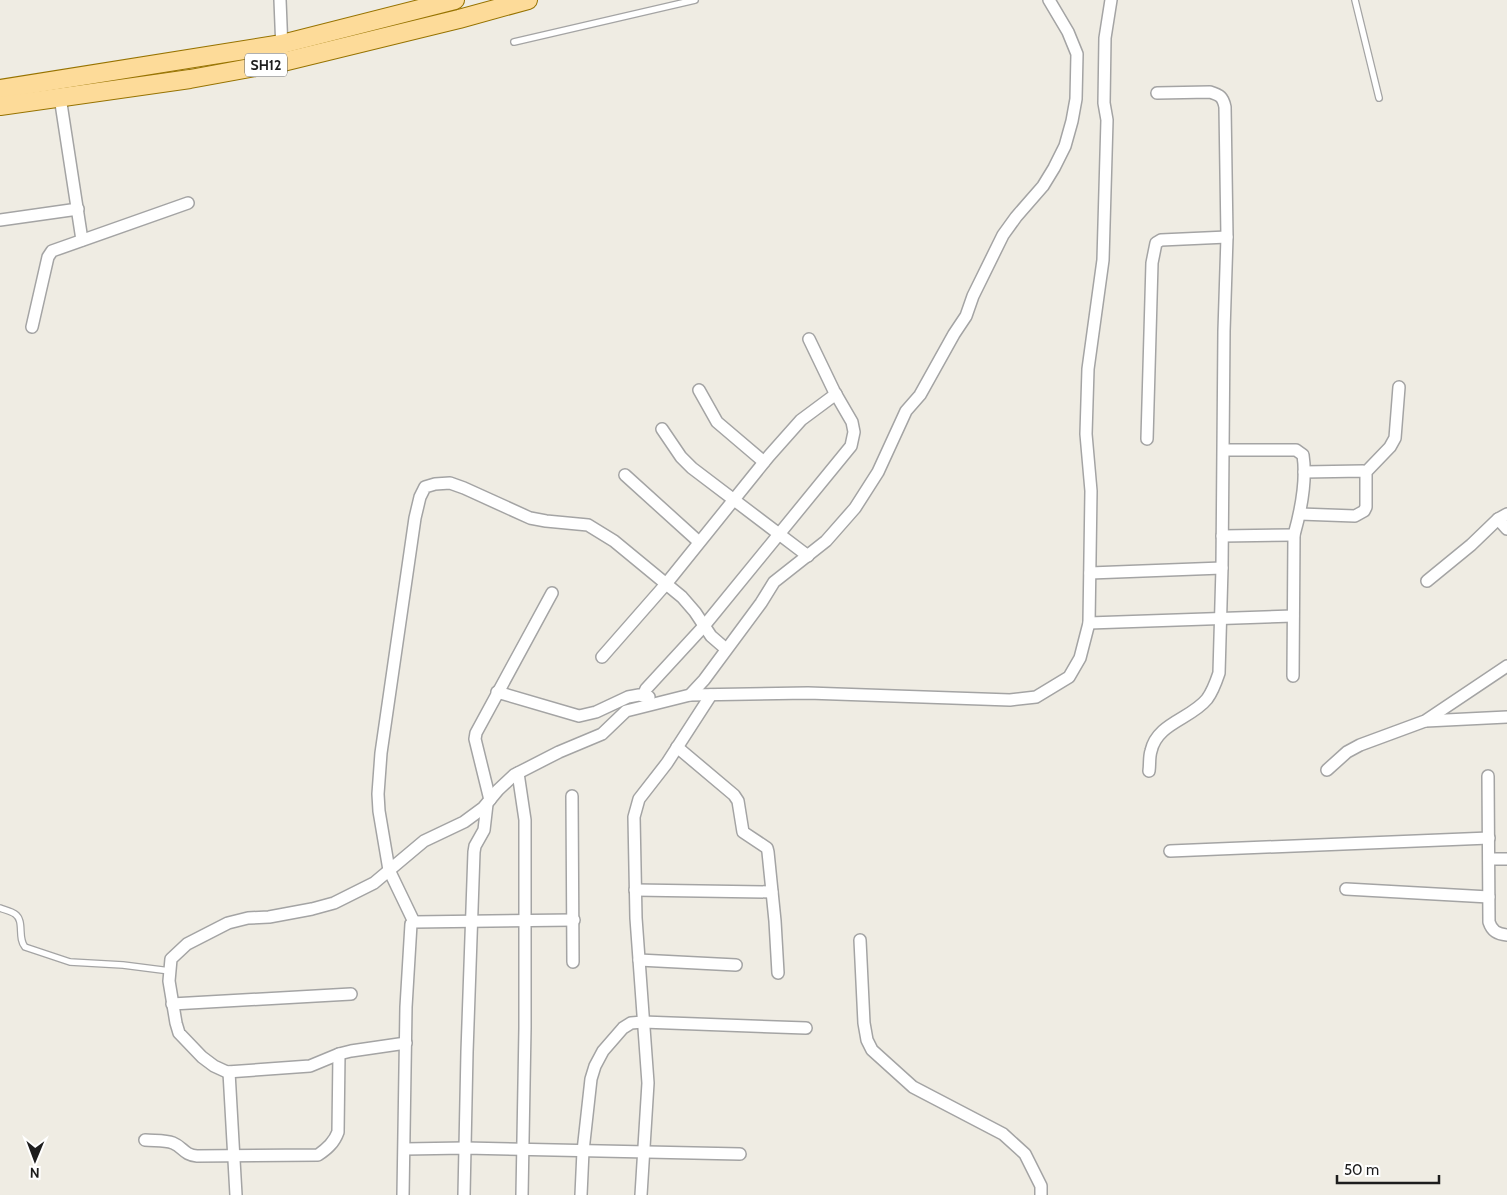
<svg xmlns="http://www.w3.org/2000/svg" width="1507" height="1195" viewBox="0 0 1507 1195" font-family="Cabin,sans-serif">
  <rect width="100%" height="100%" fill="#efece3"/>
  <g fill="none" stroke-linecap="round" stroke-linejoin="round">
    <!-- lane casing -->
    <g stroke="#a4a4a4" stroke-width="8">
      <g id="lane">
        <path d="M1355,0L1379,98"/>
        <path d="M514,42L695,0"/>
        <path d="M0,908C5,910 11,911 15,914C25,921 17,938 25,947L70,962L123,965L170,971"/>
      </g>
    </g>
    <!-- street casing -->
    <g stroke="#a4a4a4" stroke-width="14">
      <g id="street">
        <path d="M280,0L282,50"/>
        <path d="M60,97L82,240"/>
        <path d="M0,220L78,209"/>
        <path d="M32,327L48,257L52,251L188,203"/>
        <path d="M699,390L717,422L764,462"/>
        <path d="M662,429L681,457L692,468L808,556"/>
        <path d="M1147,439L1152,263L1156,243L1161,240L1227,237"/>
        <path d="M1224,450H1296L1303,455C1307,481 1301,510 1294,535L1293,676"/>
        <path d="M1365,473L1390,447L1395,438L1399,387"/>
        <path d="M625,475L699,542"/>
        <path d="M1300,514L1355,516L1364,511L1366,507V475L1363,471L1304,472"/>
        <path d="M1498,519L1507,529"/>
        <path d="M1222,536L1294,535"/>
        <path d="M1090,573L1222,568"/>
        <path d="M1427,581L1471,545L1498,519L1507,514"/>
        <path d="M1089,623L1293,616"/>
        <path d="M602,657L666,584L769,456L801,420L836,394"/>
        <path d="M497,692L579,716L596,712L628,697L639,695L649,697"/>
        <path d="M690,695L808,693L1010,700L1036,697L1069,677L1080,658L1089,623L1091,491L1086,434L1088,369L1103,260L1107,120L1104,103L1105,38L1111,0"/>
        <path d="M643,696L646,689L704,626L851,446L854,432L852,422L834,391L809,339"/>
        <path d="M1426,721L1507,717"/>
        <path d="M677,747L734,795L738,801L743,832L767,848L768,852L775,921L778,973"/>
        <path d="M1327,770L1347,752L1360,745L1425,721L1507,666"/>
        <path d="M1149,771C1150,764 1149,757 1151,751C1157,723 1191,719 1207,699C1213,691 1216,682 1219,673L1222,568L1224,331L1227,237L1225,107C1223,97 1220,95 1210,92L1157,93"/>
        <path d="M518,773L525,820V1028L522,1195"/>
        <path d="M1488,776L1489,922C1492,931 1497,934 1507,935"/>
        <path d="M572,796L573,962"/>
        <path d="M490,800L475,739L476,733L552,593"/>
        <path d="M1170,851L1489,838"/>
        <path d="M1489,859H1507"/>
        <path d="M1346,889L1489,897"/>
        <path d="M635,890L772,892"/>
        <path d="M414,922L389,870L379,811L378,794L381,753L415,518L420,497L425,487L435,484L450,483L464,488L530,518L546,521L588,525L614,541L682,597L695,612L711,636L726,649"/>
        <path d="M860,940L864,1023L867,1040L872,1050L913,1087L1003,1134L1025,1154L1041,1186V1195"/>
        <path d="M639,960L736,965"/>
        <path d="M172,1004L351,994"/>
        <path d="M406,1043L351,1051L339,1054L310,1066L227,1072L214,1066L202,1057L179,1033L176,1023L169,981L171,959L187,944L228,923L248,918L269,917L312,909L334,903L374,883L424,841L464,822L483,808L498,790L514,775L559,752L602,734L626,711L690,695L704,680L761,603L774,582L826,541L855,508L878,472L906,411L920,395L954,334L966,316L973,296L1003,235L1016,217L1043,186L1054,168L1065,146L1072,121L1076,99L1077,54L1068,32L1049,0"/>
        <path d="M229,1072L236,1195"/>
        <path d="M145,1140C154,1141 165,1140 173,1143C183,1147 184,1155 197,1156L318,1155C327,1149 334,1143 338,1132L339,1054"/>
        <path d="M405,1149L465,1148L740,1154"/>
        <path d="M403,1195L406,1007L411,924L414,922L574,920"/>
        <path d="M464,1195L467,1052L474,852L475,846L484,830L487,804"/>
        <path d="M581,1195L583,1151L591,1079L595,1066L603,1051L623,1028L631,1023L643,1022L806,1028"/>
        <path d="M641,1195L648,1083L636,918L634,817L639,799L667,763L711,695"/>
      </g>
    </g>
    <!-- primary casing -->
    <g stroke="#977300" stroke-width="20">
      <g id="primary">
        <path d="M0,89L282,44L455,0"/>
        <path d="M0,106L190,79L283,62L459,19L528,0"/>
      </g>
    </g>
    <!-- lane -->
    <use href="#lane" stroke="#fff" stroke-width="5.5"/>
    <!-- street -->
    <use href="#street" stroke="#fff" stroke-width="11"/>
    <!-- primary -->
    <use href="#primary" stroke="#fddb99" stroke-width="18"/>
  </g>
  <g text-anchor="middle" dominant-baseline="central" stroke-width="5" stroke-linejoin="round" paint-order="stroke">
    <!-- shield labels -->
    <rect fill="#fff" stroke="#616161" stroke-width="1" x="245" y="53.5" width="42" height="23" rx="4"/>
    <g font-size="14" font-weight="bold" fill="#1d1d1d">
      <text x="266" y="65">SH12</text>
    </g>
  </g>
  <!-- north arrow -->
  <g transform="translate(35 1160) rotate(181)" stroke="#ffffff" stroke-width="4" paint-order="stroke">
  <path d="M0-4L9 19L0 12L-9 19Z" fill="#1d1d1d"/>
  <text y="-8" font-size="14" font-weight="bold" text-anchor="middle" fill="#1d1d1d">N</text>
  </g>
  <!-- scale -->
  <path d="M1337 1175v8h102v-8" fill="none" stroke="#1d1d1d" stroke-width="2.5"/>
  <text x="1344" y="1175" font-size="15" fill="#1d1d1d" stroke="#ffffff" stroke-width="4" paint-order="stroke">50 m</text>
</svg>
